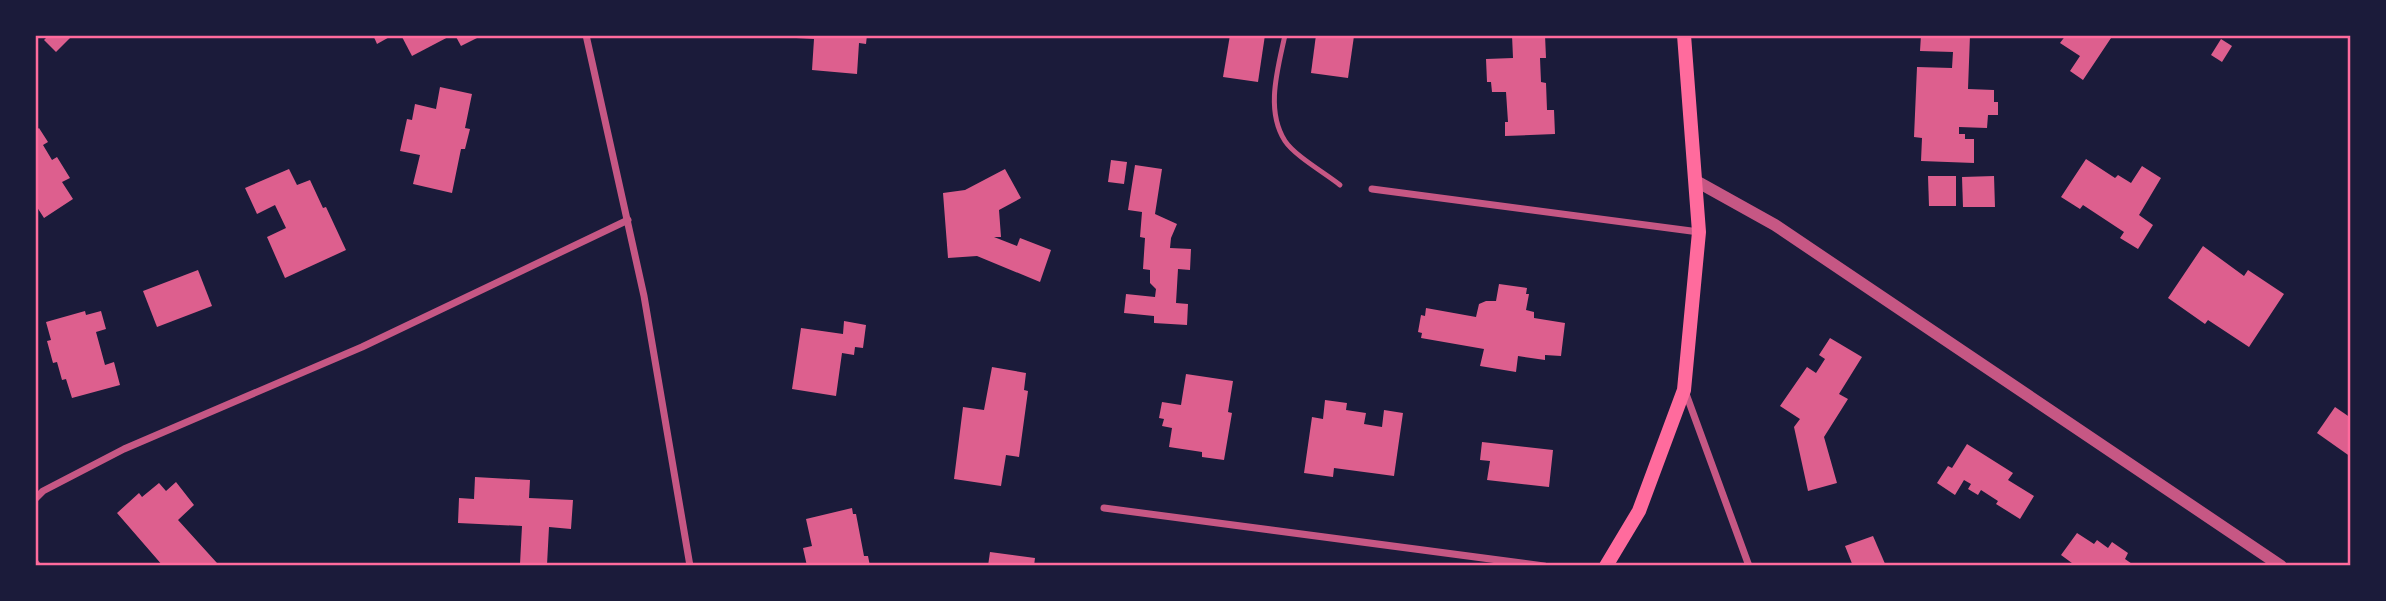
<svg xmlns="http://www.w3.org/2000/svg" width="2386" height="601" viewBox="0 0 2386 601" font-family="Arial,sans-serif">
  <rect width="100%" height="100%" fill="#1b1b3a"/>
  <!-- building -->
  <g fill="#dd5f8e">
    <path d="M49,35H73L56,52L44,40Z"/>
    <path d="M373,35H393L377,44Z"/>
    <path d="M401,35H452L412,56Z"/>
    <path d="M455,35H483L461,46Z"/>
    <path d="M797,35H867L866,44L859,43L857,74L812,70L814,39L796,38Z"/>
    <path d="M1230,35H1265L1258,82L1223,77Z"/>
    <path d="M1316,35L1354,36L1348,78L1311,73Z"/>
    <path d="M1512,35H1545L1546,58H1540L1541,82L1546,83L1547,110H1554L1555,134L1505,136V122H1508L1506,92H1492L1491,82H1487L1486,59L1513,58Z"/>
    <path d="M1921,35H1970L1968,89L1994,90V102H1998V115H1988L1987,128L1959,127V134H1965V139H1974V163L1921,161L1922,138L1914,137L1917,67L1952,68L1953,52L1920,51Z"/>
    <path d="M2066,35H2113L2083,80L2070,71L2080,56L2060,43Z"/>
    <path d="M2221,39L2232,46L2222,62L2211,55Z"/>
    <path d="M440,87L472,94L465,128L470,129L465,149H461L452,193L413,184L420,155L400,151L407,119L412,120L415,104L436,109Z"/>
    <path d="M39,128L48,142L43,145L52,160L57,157L70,178L62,182L73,199L44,218L35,204V131Z"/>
    <path d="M2086,159L2115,178L2118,175L2131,183L2142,166L2161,178L2139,215L2153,225L2138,249L2120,238L2124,232L2083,205L2080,209L2061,197Z"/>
    <path d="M1111,160L1127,162L1124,184L1108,182Z"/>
    <path d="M1135,165L1162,169L1155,214L1177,224L1171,238L1170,248L1191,249L1190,270L1178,269L1176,303L1188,304L1187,325L1154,323V316L1124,313L1126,294L1155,297L1156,289L1150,283V270L1143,269L1145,238L1140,237L1142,212L1128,210Z"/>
    <path d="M289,169L297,185L310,180L323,208L326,207L346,250L285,278L267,237L286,228L275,205L257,214L245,188Z"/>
    <path d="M1005,169L1021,198L999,210L1001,237H994L1017,246L1020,238L1051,250L1040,282L977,256L948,258L943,193L965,190Z"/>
    <path d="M1928,176H1956V206H1929Z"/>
    <path d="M1994,176L1995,207H1963L1962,177Z"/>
    <path d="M2203,246L2244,276L2248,270L2284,294L2249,347L2208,320L2205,324L2168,298Z"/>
    <path d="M198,270L212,306L157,327L143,291Z"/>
    <path d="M1499,284L1527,288L1526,294H1529L1526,310L1534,312V318L1565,323L1561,356L1545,355V360L1518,356L1516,372L1480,366L1484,349L1421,338L1422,333L1418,332L1421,315L1425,316L1426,308L1476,317L1479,304L1486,301H1496Z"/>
    <path d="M85,311L86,315L101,311L106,329L96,332L105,365L114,362L120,385L72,398L66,379L62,380L57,362L53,363L47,341L51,340L46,322Z"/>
    <path d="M844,321L866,325L863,348L855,347L854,355L842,353L836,396L792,389L801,328L843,334Z"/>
    <path d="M1830,338L1862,357L1839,394L1848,399L1824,437L1837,483L1808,491L1794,427L1800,419L1780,406L1807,367L1816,373L1825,359L1819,355Z"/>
    <path d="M992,367L1026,373L1024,390L1028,391L1019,457L1006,455L1001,486L954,479L963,407L984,410Z"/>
    <path d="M1186,374L1233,381L1228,412L1232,413L1224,460L1202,457V452L1169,447L1172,428L1162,426L1164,419L1159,418L1162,402L1181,405Z"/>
    <path d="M1325,400L1347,403L1346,410L1366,413L1364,424L1382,427L1384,410L1403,413L1394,476L1334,468L1333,477L1304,473L1312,417L1323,419Z"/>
    <path d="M2335,407L2351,418V457L2317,433Z"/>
    <path d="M1482,442L1553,450L1549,487L1487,480L1490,461L1480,460Z"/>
    <path d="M1967,444L2013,473L2008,480L2034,496L2020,519L1996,504L1998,501L1981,490L1978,495L1968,489L1971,484L1964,480L1955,495L1937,483L1948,466L1952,468Z"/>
    <path d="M475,477L530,480L529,498L573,500L571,529L549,527L547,565L520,564L522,526L458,523L459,498L474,499Z"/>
    <path d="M176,482L194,505L178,520L217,563L214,566H163L117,513L139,493L142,497L159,483L166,491Z"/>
    <path d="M852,508L853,514H856L864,556H868L870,566H807L803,548L812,546L806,519Z"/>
    <path d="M2077,533L2094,544L2097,540L2108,548L2112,542L2128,553L2125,559L2135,566H2076L2061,555Z"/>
    <path d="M1873,536L1886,566H1853L1845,546Z"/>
    <path d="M990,552L1035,558L1034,566H988Z"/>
  </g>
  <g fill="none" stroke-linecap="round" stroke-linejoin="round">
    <!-- service -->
    <path stroke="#c65784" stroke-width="5" d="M1285,35C1278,68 1265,110 1285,141C1295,156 1325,173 1340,185"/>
    <!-- minor -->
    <g stroke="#c65784" stroke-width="7">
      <path d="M586,35L644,296L690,566"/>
      <path d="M1372,189L1699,232"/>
      <path d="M1685,391L1749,566"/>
      <path d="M35,499L43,491L124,449L362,347L628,220"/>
      <path d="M1104,508L1544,566"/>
      <path d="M35,562L38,566"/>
    </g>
    <!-- tertiary -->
    <path stroke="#c65784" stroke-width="12" d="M1696,181L1775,225L2281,566"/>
    <!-- secondary -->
    <path stroke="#ff6b9d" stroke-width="14" d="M1606,566L1639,511L1684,390L1699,232L1684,35"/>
  </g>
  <!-- border -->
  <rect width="2386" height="601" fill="none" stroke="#1b1b3a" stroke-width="74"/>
  <rect x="37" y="37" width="2312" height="527" fill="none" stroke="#ff6b9d" stroke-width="2.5"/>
</svg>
